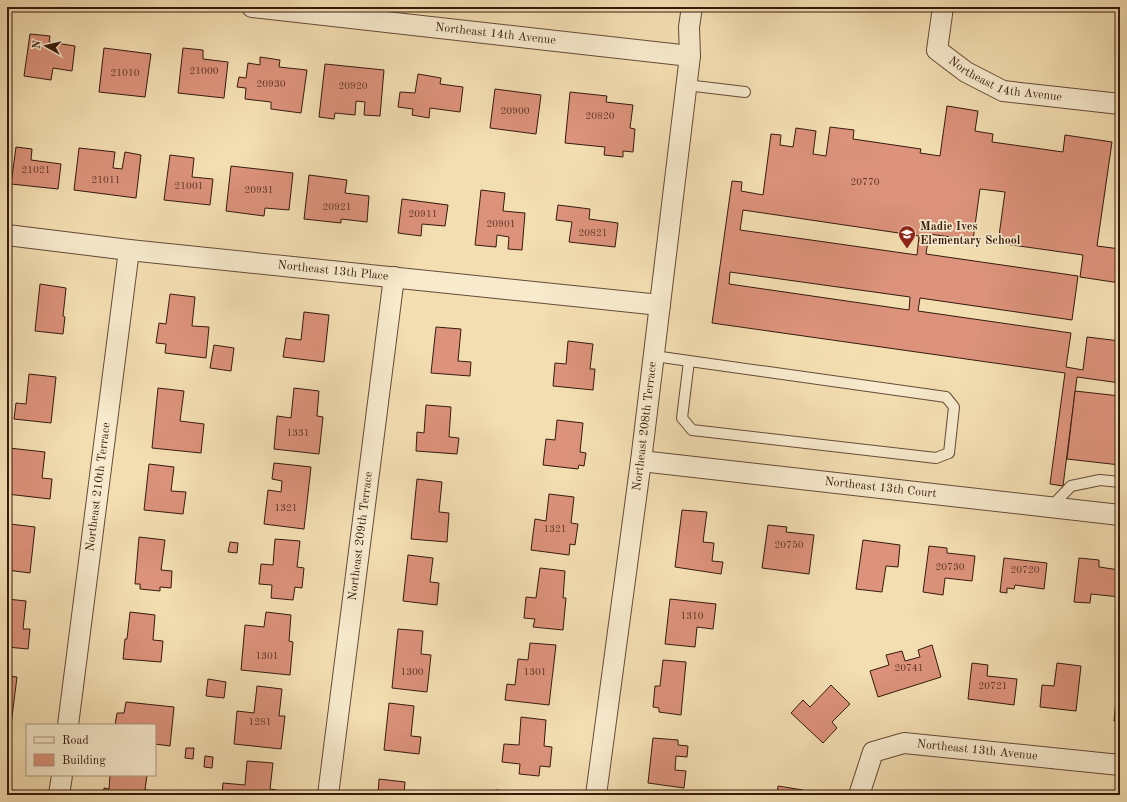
<svg xmlns="http://www.w3.org/2000/svg" width="1127" height="802" viewBox="0 0 1127 802" font-family="'Old Standard TT',serif">
  <rect width="100%" height="100%" fill="#f3deb2"/>
  <filter id="stains"><feTurbulence type="fractalNoise" baseFrequency=".005" numOctaves="4"/><feColorMatrix values="0 0 0 0 .2 0 0 0 0 .09 0 0 0 0 .02 0 0 0 .5 -.17"/></filter>
  <radialGradient id="worn" r=".72"><stop offset=".6" stop-color="#630" stop-opacity="0"/><stop offset="1" stop-color="#630" stop-opacity=".3"/></radialGradient>
  <!-- building -->
  <g fill="#dc927b" stroke="#361a0c" fill-rule="evenodd">
    <path d="M30,34L50,36L49,42L75,46L72,71L53,68L51,80L24,76Z"/>
    <path d="M104,48L151,54L145,97L99,92Z"/>
    <path d="M183,48L203,50V59L228,62L224,98L178,93Z"/>
    <path d="M260,57L280,60L279,67L307,70L301,113L271,109V102L245,99L246,88L237,87L239,77L246,78L248,63L260,65Z"/>
    <path d="M325,64L384,70L380,116L364,115L365,102L356,101L355,115L335,113L334,119L319,117Z"/>
    <path d="M418,74L441,78L440,84L463,87L460,112L430,108L429,118L412,115L413,109L398,107L400,92L415,93Z"/>
    <path d="M495,89L541,95L536,134L490,128Z"/>
    <path d="M570,92L607,96L606,102L633,105L630,128L635,129L633,152L623,151V157L604,155L605,147L565,143Z"/>
    <path d="M947,106L978,111L975,131L993,134L992,142L1063,152L1065,135L1112,142L1097,246L1120,249V283L1080,277L1083,255L998,243L1005,192L980,189L973,240L929,234L926,254L1078,276L1072,320L920,298L918,311L1071,333L1066,367L1083,370L1087,337L1120,341V383L1077,377L1063,486L1050,484L1065,373L712,323L732,181L742,182L741,191L763,195L771,134L781,135L780,145L793,147L796,128L816,131L813,154L826,156L830,127L854,130L853,139L921,149L920,153L940,156ZM743,210L919,236L917,255L740,230ZM730,272L910,297L909,310L729,284Z"/>
    <path d="M16,147L32,149L31,160L61,164L58,189L11,184Z"/>
    <path d="M79,148L115,152L113,168L122,169L125,152L141,155L136,198L74,190Z"/>
    <path d="M170,155L194,158L192,177L213,179L210,205L164,200Z"/>
    <path d="M231,166L293,173L289,210L265,208L264,216L226,211Z"/>
    <path d="M309,175L347,180L345,193L369,196L367,222L341,219V223L304,219Z"/>
    <path d="M481,190L505,193L503,211L525,213L522,250L508,249L509,237L497,235L496,247L475,245Z"/>
    <path d="M402,199L448,205L445,226L422,224L421,236L398,233Z"/>
    <path d="M558,205L590,209L589,219L618,223L615,247L569,242L572,222L556,220Z"/>
    <path d="M40,284L66,288L63,316L65,317L63,334L35,331Z"/>
    <path d="M170,294L195,297L192,326L209,327L206,358L165,353L166,344L156,343L159,323L166,324Z"/>
    <path d="M304,312L329,315L324,362L283,357L286,338L301,340Z"/>
    <path d="M436,327L461,329L458,361L471,362L470,376L431,373Z"/>
    <path d="M568,341L593,344L590,369H595L593,390L553,386L555,363L566,364Z"/>
    <path d="M214,345L234,348L231,371L210,368Z"/>
    <path d="M29,374L56,377L51,423L14,419L16,403L26,404Z"/>
    <path d="M158,388L184,391L180,421L204,424L201,453L152,448Z"/>
    <path d="M294,388L319,391L317,416L323,417L319,454L274,449L277,416L291,418Z"/>
    <path d="M1075,391L1120,396V465L1067,459Z"/>
    <path d="M426,405L451,407L449,437L459,438L457,454L416,451L417,432L424,433Z"/>
    <path d="M557,420L583,423L580,452L586,453L584,466L579,465L578,469L543,465L546,439L555,440Z"/>
    <path d="M9,448L45,452L42,478L52,479L50,499L7,494Z"/>
    <path d="M274,463L311,467L304,529L264,524L268,490L281,492L282,481L272,479Z"/>
    <path d="M149,464L174,467L171,491L186,492L183,514L144,510Z"/>
    <path d="M417,479L442,482L439,512L449,513L447,542L411,539Z"/>
    <path d="M549,494L574,497L571,523L578,524L575,545L570,544L569,555L531,550L535,519L546,521Z"/>
    <path d="M682,510L707,512L703,542L714,543L712,561L723,562L721,574L675,567Z"/>
    <path d="M10,524L35,527L30,573L7,570V548Z"/>
    <path d="M768,525L787,527L786,532L814,535L809,574L762,568Z"/>
    <path d="M139,537L165,540L161,570L172,571L171,588L160,587V591L140,589V584H135Z"/>
    <path d="M275,539L300,541L297,567L304,568L302,588L295,587L293,600L271,598L272,585L259,584L261,564L273,565Z"/>
    <path d="M863,540L900,545L898,567L886,566L882,592L856,589Z"/>
    <path d="M230,542L238,543L237,553L228,552Z"/>
    <path d="M929,546L947,548V553L975,556L972,581L945,578L943,595L923,592Z"/>
    <path d="M408,555L433,558L430,582L439,583L437,605L403,601Z"/>
    <path d="M1004,558L1047,563L1044,589L1015,585L1014,589L1007,588V593L1000,592Z"/>
    <path d="M1079,558L1099,560V567L1120,570V597L1091,594L1090,603L1074,602Z"/>
    <path d="M540,568L565,571L563,598H566L563,630L533,627L535,619L524,618L526,597L536,598Z"/>
    <path d="M7,599L26,601L23,629H30L28,649L7,647Z"/>
    <path d="M670,599L716,604L713,629L697,627L695,647L665,644Z"/>
    <path d="M130,612L155,615L153,640L163,641L161,662L123,659L125,639H127Z"/>
    <path d="M266,612L291,615L289,641L293,642L290,675L241,670L245,625L264,627Z"/>
    <path d="M398,629L423,631L421,654L431,655L427,692L392,688Z"/>
    <path d="M530,643L556,645L549,705L505,700L507,684L515,685L518,659L528,660Z"/>
    <path d="M932,645L941,677L878,697L870,671L889,665L886,655L902,651L905,661L920,657L918,650Z"/>
    <path d="M663,660L686,662L681,715L659,712V708L653,707L655,686H660Z"/>
    <path d="M972,663L988,665L987,676L1017,679L1014,705L968,699Z"/>
    <path d="M1057,663L1081,666L1076,711L1040,707L1042,685L1054,686Z"/>
    <path d="M7,676L17,677L10,733L7,732Z"/>
    <path d="M208,679L226,682L224,698L206,696Z"/>
    <path d="M1118,680L1120,681V721H1114Z"/>
    <path d="M831,685L850,704L832,722L837,728L823,743L791,713L803,700L810,707Z"/>
    <path d="M257,686L282,689L279,716H285L281,749L234,744L237,711L254,713Z"/>
    <path d="M126,702L174,707L170,746L155,744V725H115L117,713H124Z"/>
    <path d="M389,703L414,706L411,736L421,737L419,754L384,750Z"/>
    <path d="M521,717L546,720L544,746L552,747L550,767L540,766L539,776L519,774L520,764L502,762L504,744L519,745Z"/>
    <path d="M653,738L678,740V745L688,746L687,757L676,756L675,770L686,771L684,788L648,783Z"/>
    <path d="M186,748H194L193,759L185,758Z"/>
    <path d="M205,756L213,757L212,768L204,767Z"/>
    <path d="M247,761L273,763L270,789L276,790V795H222L223,783L245,785Z"/>
    <path d="M110,775H147L145,790L156,791V795H104V788L109,789Z"/>
    <path d="M7,778L10,779L9,795H7Z"/>
    <path d="M379,779L405,782L404,795H378Z"/>
    <path d="M778,786L803,790L802,795H777Z"/>
    <path d="M496,790L535,795H496Z"/>
  </g>
  <g fill="none" stroke-linecap="round" stroke-linejoin="round">
    <!-- lane casing -->
    <g stroke="#654b36" stroke-width="12">
      <g id="lane">
        <path d="M686,85L745,92"/>
        <path d="M654,356L946,397L954,407L949,453L936,458L692,430L682,418L689,361"/>
        <path d="M1051,507L1071,486L1100,480L1120,482"/>
      </g>
    </g>
    <!-- street casing -->
    <g stroke="#654b36" stroke-width="22">
      <g id="street">
        <path id="s1" d="M252,7L690,56"/>
        <path id="s2" d="M943,7L937,50L966,72L1003,91L1120,104"/>
        <path id="s3" d="M7,235L129,250L660,305"/>
        <path id="s4" d="M641,461L1120,515"/>
        <path id="s5" d="M68,725L129,250"/>
        <path d="M59,795L62,775"/>
        <path id="s6" d="M328,795L394,277"/>
        <path id="s7" d="M596,795L641,461L690,56L689,27L692,7"/>
        <path id="s8" d="M859,795L873,752L904,743L1120,765"/>
      </g>
    </g>
    <!-- lane -->
    <use href="#lane" stroke="#f7eacd" stroke-width="10"/>
    <!-- street -->
    <use href="#street" stroke="#f7eacd" stroke-width="20"/>
  </g>
  <!-- icons -->
  <defs>
    <g id="school-pin" transform="scale(0.9)"><path d="M0 17L-7.5 6A9.5 9.5 0 1 1 7.5 6Z" fill="#8f2418" stroke="#f7eacd"/><path d="M0-5L7-2L0 1L-7-2ZM-4 1L0 2.5L4 1V4Q0 6-4 4Z" fill="#fff"/></g>
  </defs>
  <g fill-rule="evenodd">
    <use href="#school-pin" x="907" y="234"/>
  </g>
  <g text-anchor="middle" dominant-baseline="central" stroke-width="3.5" stroke-linejoin="round" paint-order="stroke">
    <!-- number labels -->
    <g font-size="10" fill="#603828">
      <text x="204" y="71">21000</text>
      <text x="125" y="73">21010</text>
      <text x="271" y="84">20930</text>
      <text x="353" y="86">20920</text>
      <text x="515" y="111">20900</text>
      <text x="600" y="116">20820</text>
      <text x="36" y="170">21021</text>
      <text x="106" y="180">21011</text>
      <text x="865" y="182">20770</text>
      <text x="189" y="186">21001</text>
      <text x="259" y="190">20931</text>
      <text x="337" y="207">20921</text>
      <text x="423" y="214">20911</text>
      <text x="501" y="224">20901</text>
      <text x="593" y="233">20821</text>
      <text x="298" y="433">1331</text>
      <text x="286" y="508">1321</text>
      <text x="555" y="529">1321</text>
      <text x="789" y="545">20750</text>
      <text x="950" y="567">20730</text>
      <text x="1025" y="570">20720</text>
      <text x="692" y="616">1310</text>
      <text x="267" y="656">1301</text>
      <text x="909" y="668">20741</text>
      <text x="412" y="672">1300</text>
      <text x="535" y="672">1301</text>
      <text x="993" y="686">20721</text>
      <text x="260" y="722">1281</text>
    </g>
    <!-- street labels -->
    <g font-size="12" fill="#361a0c" stroke="#f7eacd">
      <text stroke="none"><textPath href="#s1" startOffset="245">Northeast 14th Avenue</textPath></text>
      <text stroke="none"><textPath href="#s2" startOffset="120">Northeast 14th Avenue</textPath></text>
      <text stroke="none"><textPath href="#s3" startOffset="328">Northeast 13th Place</textPath></text>
      <text stroke="none"><textPath href="#s7" startOffset="372">Northeast 208th Terrace</textPath></text>
      <text stroke="none"><textPath href="#s5" startOffset="240">Northeast 210th Terrace</textPath></text>
      <text stroke="none"><textPath href="#s4" startOffset="241">Northeast 13th Court</textPath></text>
      <text stroke="none"><textPath href="#s6" startOffset="261">Northeast 209th Terrace</textPath></text>
      <text stroke="none"><textPath href="#s8" startOffset="151">Northeast 13th Avenue</textPath></text>
    </g>
    <!-- poi labels -->
    <g font-size="12" font-weight="bold" fill="#361a0c" stroke="#f7eacd" text-anchor="start">
      <text x="920" y="227">Madie Ives<tspan x="920" dy="14">Elementary School</tspan></text>
    </g>
  </g>
  <!-- margin -->
  <rect width="1127" height="802" fill="none" stroke="#f3deb2" stroke-width="24"/>
  <rect x="8" y="8" width="1111" height="786" fill="none" stroke="#361a0c" stroke-width="2"/>
  <rect x="12" y="12" width="1103" height="778" fill="none" stroke="#361a0c"/>
  <!-- legend -->
  <rect x="26" y="724" width="130" height="52" fill="#f7eacd" stroke="#aa9780"/>
  <rect x="34" y="737" width="20" height="6" fill="#f7eacd" stroke="#aa9780"/>
  <text x="62" y="744" font-size="12" fill="#361a0c">Road</text>
  <rect x="34" y="754" width="20" height="12" fill="#dc927b" stroke="#aa9780"/>
  <text x="62" y="764" font-size="12" fill="#361a0c">Building</text>
  <!-- north arrow -->
  <g transform="translate(46 46) rotate(278)" stroke="#f7eacd" stroke-width="3" paint-order="stroke">
  <path d="M0-3L7 15L0 10L-7 15Z" fill="#361a0c"/>
  <text y="-6" font-size="11" font-weight="bold" text-anchor="middle" fill="#361a0c">N</text>
  </g>
  <rect width="100%" height="100%" filter="url(#stains)"/>
  <rect width="100%" height="100%" fill="url(#worn)"/>
</svg>
